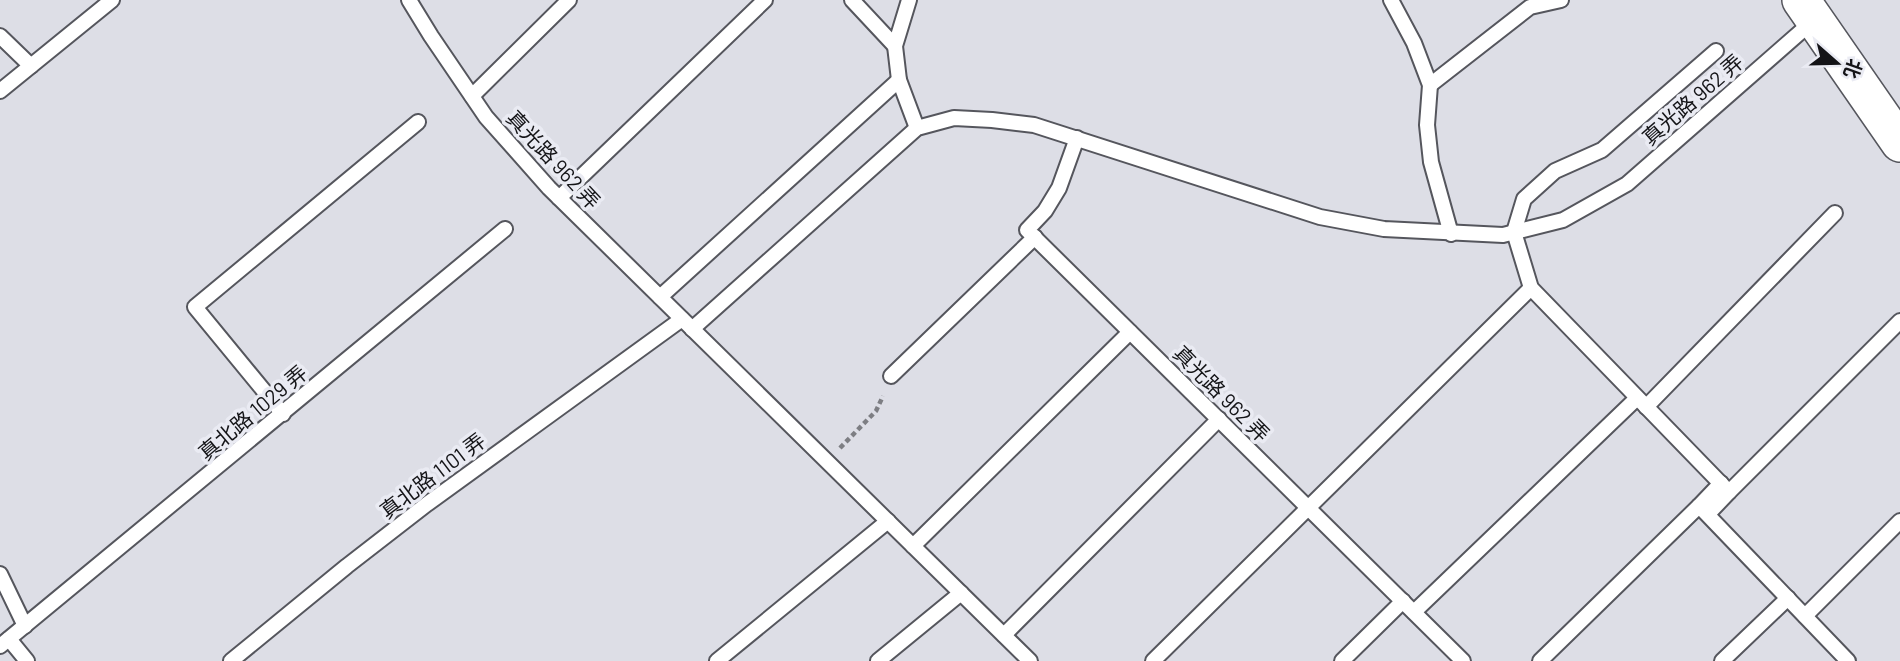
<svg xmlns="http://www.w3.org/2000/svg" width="1900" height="661" viewBox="0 0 1900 661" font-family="Barlow,'Noto Sans SC',sans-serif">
  <rect width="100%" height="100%" fill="#dddee6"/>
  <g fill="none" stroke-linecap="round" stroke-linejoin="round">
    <!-- service casing -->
    <g stroke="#55565d" stroke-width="18">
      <g id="service">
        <path d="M409,0L431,36L486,117L549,188L1030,661"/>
        <path d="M852,0L895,46"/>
        <path d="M909,0L895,46L899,80L917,128"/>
        <path d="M1391,0L1414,43L1430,85L1427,125L1431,162L1451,234"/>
        <path d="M0,36L31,66"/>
        <path d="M1430,85L1530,7L1561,0"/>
        <path d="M0,91L112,0"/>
        <path d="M472,96L569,0"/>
        <path d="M1077,138L1059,188L1045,211L1027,230L1463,661"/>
        <path d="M559,198L765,0"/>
        <path d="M660,297L899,80"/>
        <path d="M692,329L917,128L954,118L992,120L1034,125L1320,217L1384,229L1503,235L1563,220L1627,184L1813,21"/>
        <path d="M891,376L1035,237"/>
        <path d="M1646,407L1835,213"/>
        <path d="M283,414L195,307L418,122"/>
        <path d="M1721,483L1699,506L1848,661"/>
        <path d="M1729,492L1900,321"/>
        <path d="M1708,514L1729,492L1531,288L1514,232L1524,199L1555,171L1602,150L1716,51"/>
        <path d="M913,546L1130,332"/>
        <path d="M0,574L25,626"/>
        <path d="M1414,612L1637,398"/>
        <path d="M1805,616L1900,521"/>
        <path d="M1004,635L1219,419"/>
        <path d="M9,639L27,661"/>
        <path d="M0,646L505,229"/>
        <path d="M231,661L347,566L427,504L682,319"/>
        <path d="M717,661L888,521"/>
        <path d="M878,661L961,593"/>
        <path d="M1153,661L1531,288"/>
        <path d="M1342,661L1403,601"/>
        <path d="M1540,661L1699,506"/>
        <path d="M1722,661L1788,598"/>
      </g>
    </g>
    <!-- tertiary casing -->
    <g stroke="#55565d" stroke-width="40">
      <path id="tertiary" d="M1801,0L1900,143"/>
    </g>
    <!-- path -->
    <path stroke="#7d7e83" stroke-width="4.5" stroke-dasharray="5 3.5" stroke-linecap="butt" d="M840,448L876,411L883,396"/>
    <!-- service -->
    <use href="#service" stroke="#fff" stroke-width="14"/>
    <!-- tertiary -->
    <use href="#tertiary" stroke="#fff" stroke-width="37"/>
  </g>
  <g text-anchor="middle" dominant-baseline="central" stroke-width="7" stroke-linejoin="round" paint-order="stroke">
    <!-- street labels -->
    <g font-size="21" fill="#141417" stroke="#eaebf3">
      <text transform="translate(1692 99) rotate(-41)">真光路 962 弄</text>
      <text transform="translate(554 159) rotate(47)">真光路 962 弄</text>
      <text transform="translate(1222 393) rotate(45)">真光路 962 弄</text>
      <text transform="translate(252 412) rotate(-40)">真北路 1029 弄</text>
      <text transform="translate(432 475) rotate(-37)">真北路 1101 弄</text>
    </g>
  </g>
  <!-- north arrow -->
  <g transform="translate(1837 63) rotate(110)" stroke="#eaebf3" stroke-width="5" paint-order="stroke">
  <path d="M0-5L12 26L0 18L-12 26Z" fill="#141417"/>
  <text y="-10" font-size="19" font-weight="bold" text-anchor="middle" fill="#141417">北</text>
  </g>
</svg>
